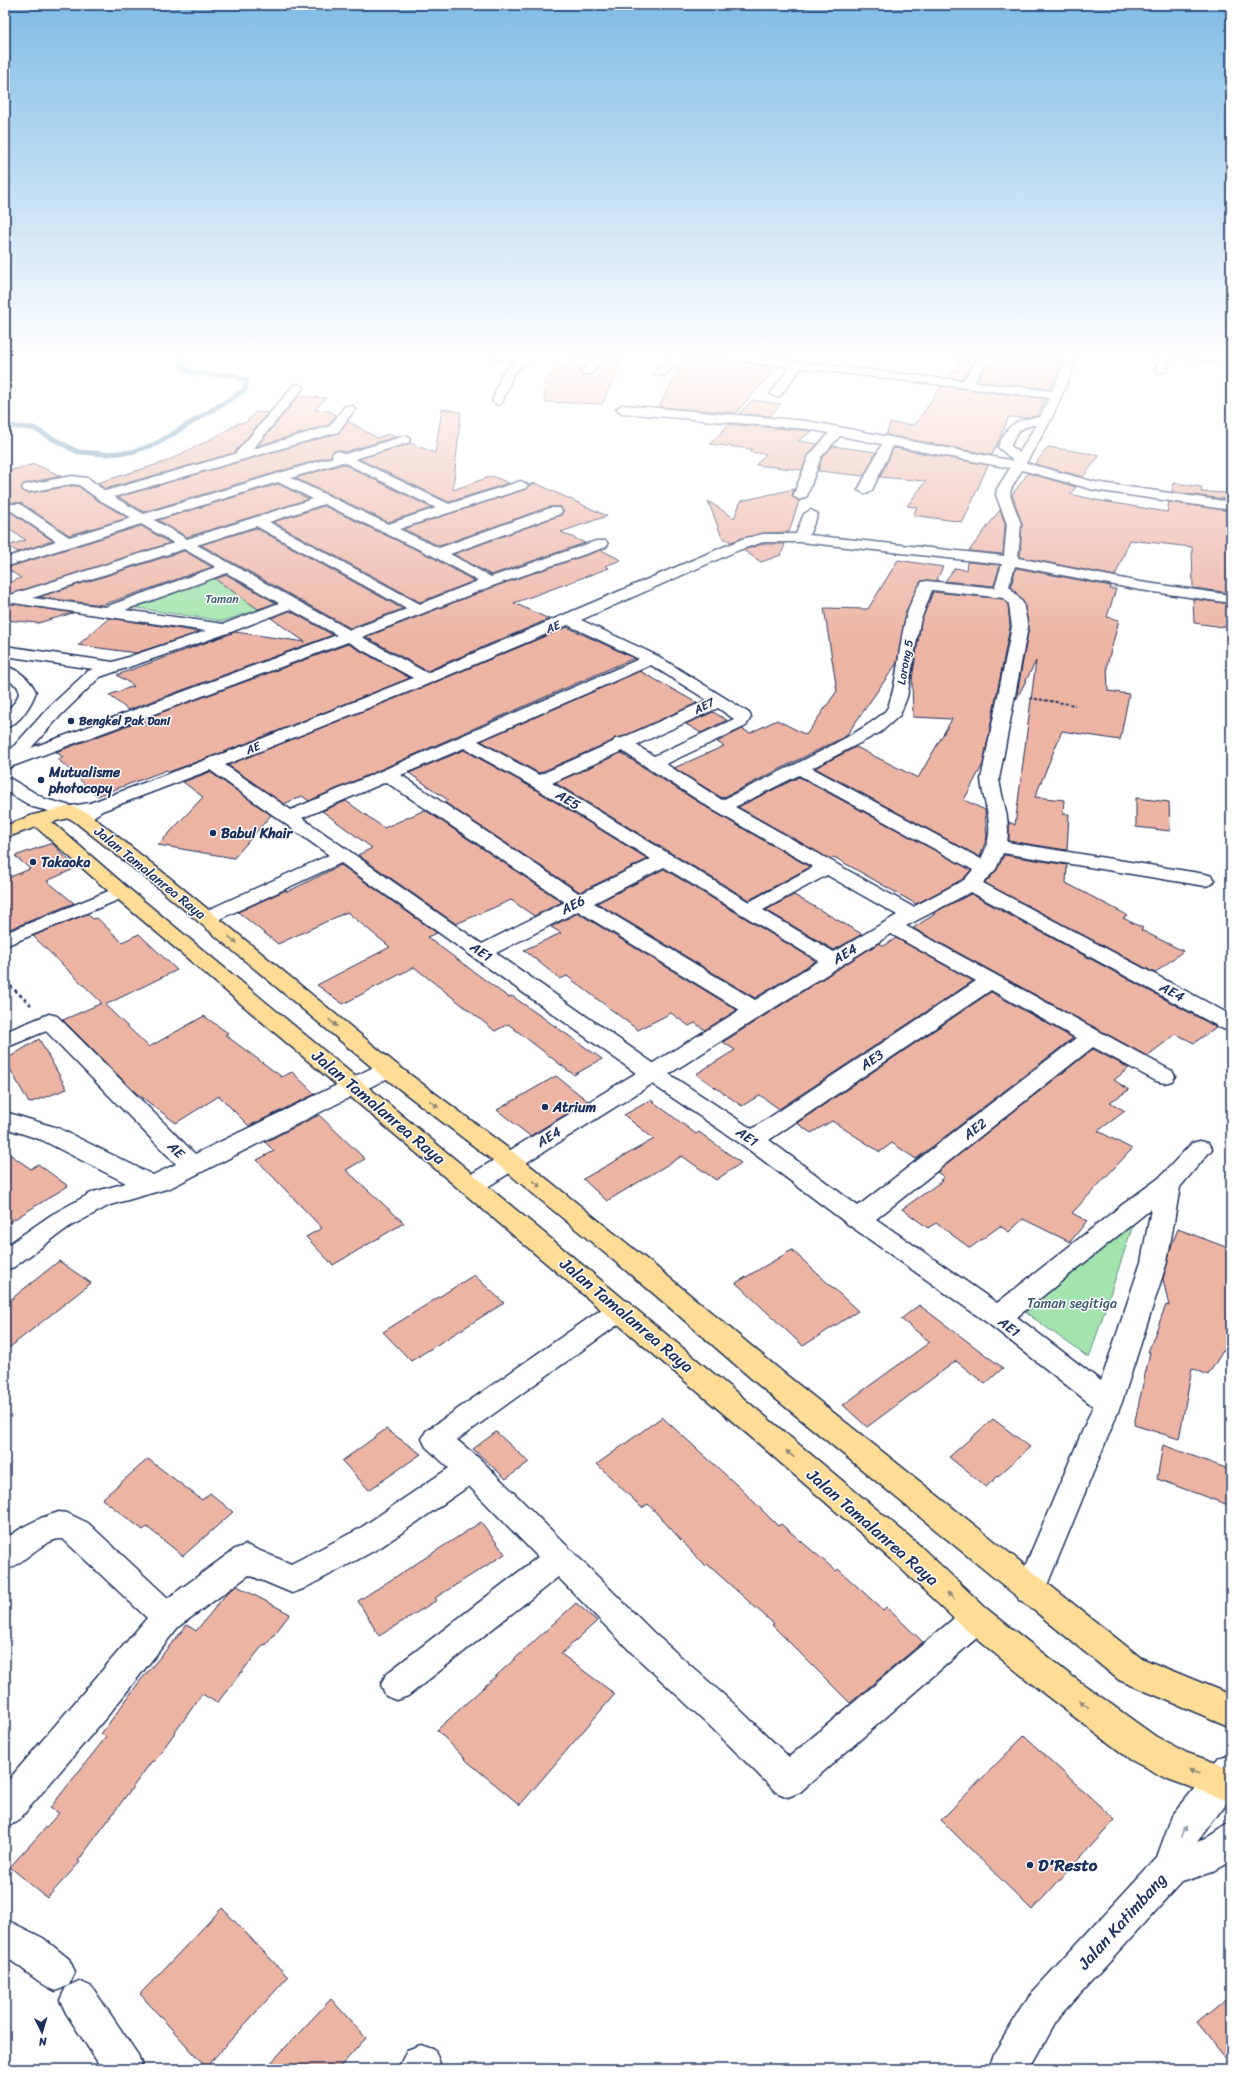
<svg xmlns="http://www.w3.org/2000/svg" width="1236" height="2074" viewBox="0 0 1236 2074" font-family="Sriracha,sans-serif">
  <rect width="100%" height="100%" fill="#fff"/>
  <filter id="ink" filterUnits="userSpaceOnUse"><feTurbulence type="fractalNoise" baseFrequency=".025" numOctaves="2"/><feDisplacementMap in="SourceGraphic" scale="8" xChannelSelector="R" yChannelSelector="G"/><feConvolveMatrix kernelMatrix="1 2 1 2 8 2 1 2 1" color-interpolation-filters="sRGB"/></filter>
  <g filter="url(#ink)">
    <!-- green -->
    <g fill="#a3e4ae" stroke="#5f8a86">
      <path d="M224,575L278,604L223,621L130,607Z"/>
      <path d="M1138,1210L1089,1358L1014,1304Z"/>
    </g>
    <g fill="none" stroke-linecap="round" stroke-linejoin="round">
      <!-- stream -->
      <path stroke="#598bae" stroke-width="5" d="M5,426L33,428L78,452L106,454L132,452L156,444L245,390L247,381L234,375L194,374L181,366L184,355"/>
    </g>
    <!-- building -->
    <g fill="#edb4a4" stroke="#1b2f5e">
      <path d="M573,355H596L579,371L582,376L591,375L610,355H625L602,404L545,402L544,381Z"/>
      <path d="M958,355H979L962,379L947,378L952,371H957Z"/>
      <path d="M992,355H1063L1056,368H1060L1050,389L977,381Z"/>
      <path d="M687,357L721,360L777,367L736,413L659,407L683,361Z"/>
      <path d="M941,386L1045,399L1037,416L1024,418L1009,417L992,455L886,435L890,423L915,425Z"/>
      <path d="M299,396L326,398L315,410L329,411L336,415L329,425L257,446Z"/>
      <path d="M752,400L781,404L770,416L739,414Z"/>
      <path d="M442,409L461,412L453,490L492,476L509,483L449,502L359,459L410,443L435,453Z"/>
      <path d="M256,412L268,413L234,453L105,489L97,483L165,462L217,436L239,423H245Z"/>
      <path d="M348,421L377,438L388,434L396,437L345,452L339,450L334,451L331,456L144,512L118,497L338,433Z"/>
      <path d="M729,424L812,431L798,441L818,444L808,455L802,470L756,465L766,454L750,452L752,449L710,444Z"/>
      <path d="M833,446L876,452L864,476L818,471L822,458Z"/>
      <path d="M1048,447L1100,455L1083,477L1035,464Z"/>
      <path d="M894,448L988,465L963,522L913,515L917,507L907,506L926,481L880,477Z"/>
      <path d="M34,464L61,476L24,484L21,487L24,492L29,493L72,486H78L97,500L128,518L69,535L21,503L10,502L7,506L9,511L53,541L18,552L8,546L26,540L5,527V472Z"/>
      <path d="M343,464L432,508L388,522L295,478Z"/>
      <path d="M1028,473L1076,487L1070,494L1096,500L1167,512L1169,502L1231,511V593L1193,588L1192,547L1130,540L1115,576L1020,557L1022,524L1012,495Z"/>
      <path d="M535,483L607,516L561,532L585,543L491,575L454,554L561,515L563,512L561,507H549L439,546L403,529L526,489L529,485Z"/>
      <path d="M1174,483L1202,487L1201,492L1231,493V500L1172,492Z"/>
      <path d="M278,484L309,499L187,537L158,520Z"/>
      <path d="M794,489L792,496L799,501L789,532L763,533L731,542L722,537L708,501L734,518L741,501Z"/>
      <path d="M324,506L432,557L474,581L420,602L273,522Z"/>
      <path d="M1000,510L1005,524L1003,554L969,551Z"/>
      <path d="M141,526L170,543L5,596V584L21,578L6,568Z"/>
      <path d="M256,528L403,609L350,628L201,545Z"/>
      <path d="M763,544H785L781,555L761,562L743,550Z"/>
      <path d="M601,550L621,560L605,566L609,568L514,603L549,619L427,671L366,637L496,586Z"/>
      <path d="M184,551L212,567L102,605L39,597Z"/>
      <path d="M898,560L943,567L937,579L940,581L927,580L921,581L906,611L897,663L846,736L722,798L674,768L724,746L717,742L742,729L750,733L777,720L806,735L837,691L824,608L868,609Z"/>
      <path d="M967,562L1000,565L994,586L945,581L955,568L966,570Z"/>
      <path d="M1016,568L1111,586L1110,589H1116L1107,617L1119,620L1107,665L1108,691L1129,694L1120,740L1062,731L1035,797L1064,800L1063,814H1069L1067,850L1009,841V822L1015,825L1036,661L1016,700L1029,627L1024,603L1011,586Z"/>
      <path d="M227,575L276,603L258,609L215,579Z"/>
      <path d="M933,592L1003,599L1008,605L1010,627L983,764L964,800L985,810L987,837L980,857L815,768L856,747L918,778L952,719L913,717L912,679L921,622Z"/>
      <path d="M1193,599L1231,604V628L1194,623Z"/>
      <path d="M5,601L7,603L73,613L38,623L5,620Z"/>
      <path d="M290,611L333,635L128,710L109,695L134,686L117,675L235,632L305,642L271,618Z"/>
      <path d="M109,618L200,632L136,653L78,645Z"/>
      <path d="M567,627L634,658L309,801L302,796L284,804L228,765L424,687Z"/>
      <path d="M348,644L410,678L250,742L169,772L167,770L97,796L58,759L63,757L56,752L134,723L148,725L141,720Z"/>
      <path d="M640,671L697,703L622,737L615,738L612,741L539,773L481,741Z"/>
      <path d="M713,712L727,720L701,733L686,724Z"/>
      <path d="M464,750L531,787L648,859L580,892L444,802L448,800L409,773Z"/>
      <path d="M621,753L714,812L810,867L749,900L555,783Z"/>
      <path d="M210,772L271,815L234,858L158,845L203,797L183,782Z"/>
      <path d="M799,777L971,870L963,879L916,904L834,857L830,859L738,807Z"/>
      <path d="M1136,798L1169,802L1170,831L1136,827Z"/>
      <path d="M346,801L384,828L425,810L562,902L534,916L511,900L456,924L358,855L372,848L322,811Z"/>
      <path d="M52,843L76,868L47,881L74,903L5,931V879L30,869L15,856Z"/>
      <path d="M1004,855L1067,865L1066,883L1127,915L1123,918L1143,928L1141,930L1183,951L1155,973L985,883L997,870Z"/>
      <path d="M341,865L437,933L427,937L508,997L512,996L602,1059L574,1075L508,1024L495,1031L414,967L343,1004L317,985L390,947L347,912L278,944L238,912L286,890L287,892Z"/>
      <path d="M664,869L816,961L755,998L597,903Z"/>
      <path d="M971,894L1216,1027L1194,1043L1176,1034L1147,1056L913,928L935,914L933,913Z"/>
      <path d="M794,895L862,934L834,950L766,910Z"/>
      <path d="M578,913L737,1010L705,1030L695,1023L689,1026L671,1013L638,1030L567,976L560,979L524,950L561,933L551,927Z"/>
      <path d="M87,914L93,919L97,918L122,942L139,934L177,970L105,1005L149,1047L204,1016L228,1033L225,1035L282,1077L292,1072L315,1094L249,1126L219,1096L176,1123L135,1092L63,1020L102,1003L33,936Z"/>
      <path d="M896,938L973,981L779,1109L760,1095L742,1106L696,1074L735,1050L723,1042L879,943L884,946Z"/>
      <path d="M991,992L1073,1038L916,1159L892,1143L880,1152L832,1121L811,1133L797,1123Z"/>
      <path d="M39,1039L67,1089L29,1103L5,1060Z"/>
      <path d="M1093,1049L1129,1068L1114,1080L1129,1090L1110,1102L1125,1111L1098,1131L1132,1149L1072,1213L1087,1221L1070,1242L1023,1219L1009,1232L1000,1226L970,1248L936,1223L928,1228L902,1209L942,1181L940,1180L944,1177L937,1172Z"/>
      <path d="M556,1076L588,1101L530,1136L497,1110Z"/>
      <path d="M651,1100L696,1134L699,1132L741,1163L716,1180L682,1156L607,1201L583,1179L654,1139L624,1115Z"/>
      <path d="M319,1115L365,1159L346,1170L404,1223L333,1265L306,1237L322,1228L257,1160L274,1151L265,1142Z"/>
      <path d="M5,1151L31,1169L38,1164L68,1186L5,1225Z"/>
      <path d="M1178,1229L1231,1249V1338L1208,1375L1192,1368L1179,1439L1134,1425L1150,1352H1148L1166,1305L1169,1306L1163,1279L1172,1244Z"/>
      <path d="M792,1250L858,1311L803,1346L736,1283Z"/>
      <path d="M59,1261L91,1283L5,1351V1304Z"/>
      <path d="M474,1275L504,1303L411,1361L383,1332Z"/>
      <path d="M919,1305L1003,1368L985,1384L956,1361L867,1427L843,1405L930,1342L901,1319Z"/>
      <path d="M662,1417L740,1488L778,1526L781,1524L836,1571L838,1569L883,1610L886,1607L923,1642L850,1703L772,1625L774,1624L707,1564L705,1566L648,1504L642,1508L597,1464Z"/>
      <path d="M993,1419L1030,1447L986,1487L949,1457Z"/>
      <path d="M386,1429L421,1454L369,1490L342,1461Z"/>
      <path d="M496,1432L529,1462L506,1479L473,1449Z"/>
      <path d="M1163,1445L1231,1470V1506L1157,1479Z"/>
      <path d="M148,1459L202,1500L210,1493L233,1512L183,1556L147,1527L143,1530L102,1499Z"/>
      <path d="M481,1522L505,1554L435,1598L437,1600L379,1636L358,1601Z"/>
      <path d="M237,1586L290,1614L266,1645L264,1644L217,1703L202,1694L154,1762L152,1761L78,1861L80,1862L47,1898L10,1867L59,1813L50,1808L106,1737L101,1734L140,1681L187,1625L196,1631L227,1593Z"/>
      <path d="M576,1603L597,1621L561,1654L615,1694L520,1805L468,1762L437,1730Z"/>
      <path d="M1024,1736L1115,1820L1032,1910L941,1820Z"/>
      <path d="M222,1908L288,1977L206,2067L140,1994Z"/>
      <path d="M1231,1995V2065L1197,2023Z"/>
      <path d="M331,1999L366,2038L338,2069H265Z"/>
    </g>
    <g fill="none" stroke-linecap="round" stroke-linejoin="round">
      <!-- minor casing -->
      <g stroke="#1b2f5e" stroke-width="3">
        <g id="minor">
          <path d="M488,355H533L513,374L502,403L498,405L492,401L502,373L515,361L493,358Z"/>
          <path d="M598,355H609L590,374H582L580,372L582,370Z"/>
          <path d="M676,355H687L664,375H656L654,373L656,371Z"/>
          <path d="M712,355H742L963,381L981,355H991L974,382L1052,391L1069,355H1079L1051,420L1026,463L1095,482L1231,502V510L1094,490L1022,470L1011,489L1010,495L1021,524L1018,558L1140,582L1231,595V603L1140,590L1015,566L1009,586L1023,603L1028,627L999,779C1002,801 1011,819 1007,842L1205,874L1212,876L1215,880L1212,884L1205,886L1003,853L996,869L983,883L1231,1015V1031L1223,1029L971,892L906,926L1172,1071L1175,1076L1172,1081L1164,1083L1156,1081L1093,1047L876,1219L997,1303L1122,1205L1159,1178L1192,1143L1200,1141L1208,1143L1212,1149L1180,1187L1167,1262L1122,1402L1045,1590L1041,1600L1030,1604L1019,1600L1015,1590L1093,1406L989,1324L849,1225L744,1146L652,1084L481,1191L472,1194L463,1191L460,1185L463,1179L636,1073L341,863L213,922L206,924L199,922L196,918L199,914L329,855L210,770L102,811C93,817 86,824 74,821L72,817L33,807L5,791V778L11,779L45,799L71,806L90,803L251,743L413,678L348,642L5,769L6,755L49,707L88,671L93,669L5,656V646L113,662L206,631L7,602L5,598L7,596L174,543L141,524L5,567V558L56,541L10,510L8,507L10,504H20L69,537L132,518L98,499L79,485L72,484L29,492L24,491L22,488L24,485L72,476L88,478L105,491L235,454L294,385L298,384L304,387L253,449L330,426L345,406H353L355,409L338,432L114,497L144,514L333,457L332,455L334,452L338,451L345,454L404,436L408,437L410,440L408,443L355,459L449,504L521,481L528,485L526,488L399,529L439,548L550,508H560L562,511L560,514L450,554L491,577L596,541H606L608,544L606,547L495,585L362,637L427,673L742,539L763,534H796L804,514L811,510L818,514L809,535L1004,556L1007,524L996,495L997,489L1010,468L893,446L872,490L865,494L858,490L882,444L840,436L821,457L807,496L800,500L793,496L809,456L829,433L807,429L622,413L616,409L622,405L807,421L1014,461L998,447C1008,423 1015,420 1040,417L1049,398L801,368L780,396L776,397L770,394L790,367L717,358ZM1036,425L1019,453L1011,446C1016,432 1021,426 1036,425ZM343,462L436,508L388,524L291,478ZM278,482L313,499L187,539L154,520ZM324,504L433,556L478,581L420,604L269,522ZM256,526L407,609L350,630L197,545ZM763,542H801L1002,564L995,586L996,588L927,581L922,582C896,619 903,667 888,707C880,727 749,786 722,800L666,764L746,726L751,717L749,713L658,656L581,620L739,550ZM184,549L216,567L105,607L32,598ZM227,573L279,603L224,624L125,610ZM932,590L1004,598L1009,604L1012,627L981,779C984,811 998,826 981,859L812,768L881,732L900,715L907,697L920,622ZM290,609L337,635L31,748L61,715L100,677L231,632ZM568,625L639,659L291,810L225,765L423,686ZM651,665L707,700L622,738L615,739L613,742L539,775L478,741ZM718,708L734,719L654,756L636,745ZM464,748L532,786L651,859L580,894L401,775ZM622,751L715,811L813,867L749,902L552,783ZM799,775L973,870L964,880L913,907L735,807ZM386,782L565,902L482,944L302,818ZM664,867L819,961L755,1000L594,903ZM827,875L897,915L834,952L763,910ZM578,911L740,1010L653,1063L496,953ZM891,934L976,981L752,1129L669,1074ZM991,990L1076,1038L858,1206L769,1140ZM1151,1209L1141,1262L1101,1381L1017,1317Z"/>
          <path d="M1162,355H1172L1167,370L1161,373L1155,370Z"/>
          <path d="M1178,355H1231V360L1222,362L1183,358Z"/>
          <path d="M5,666C19,670 30,679 36,692C31,705 20,724 5,728V713L15,702L20,692L17,686L5,678Z"/>
          <path d="M121,886L128,888L131,892L128,896L5,946V933Z"/>
          <path d="M49,1014L57,1016L195,1154L380,1064L388,1062L396,1064L399,1069L396,1074L170,1188L110,1205L69,1227L14,1267L5,1270V1247L51,1215L93,1192L126,1183L42,1140L5,1128V1112L58,1128L153,1175L176,1164L46,1031L5,1048V1032Z"/>
          <path d="M621,1299L630,1302L634,1309L630,1316L457,1440L481,1460L654,1633L734,1704L789,1757L965,1609L976,1605L987,1609L992,1619L987,1629L800,1792L788,1797L776,1792L710,1726L632,1653L558,1577L408,1696L397,1700L386,1696L381,1685L386,1674L538,1557L469,1486L381,1547L303,1589L292,1593L249,1575L178,1627L109,1714L17,1822L5,1827V1784L147,1618L63,1539C45,1537 23,1564 5,1571V1539L23,1527L41,1518L59,1512L67,1513L88,1523L168,1598L235,1549L246,1545L291,1564L359,1529L449,1468L426,1447L422,1439L426,1431L612,1302Z"/>
          <path d="M1231,1753V1797L1197,1842C1209,1838 1219,1828 1231,1822V1862L1213,1872L1182,1882L1055,2022L1029,2069H988L993,2055L1029,1996L1157,1857L1172,1816L1219,1758Z"/>
          <path d="M5,1919L43,1938L69,1959L75,1972L69,1985L56,1991C37,1983 23,1967 5,1957Z"/>
          <path d="M79,1981L92,1987L138,2055L143,2069H102L66,2013L60,2000L66,1987Z"/>
          <path d="M421,2045L435,2050L440,2064L438,2069H398L407,2050Z"/>
        </g>
      </g>
      <!-- major casing -->
      <g stroke="#1b2f5e" stroke-width="3">
        <path id="major" d="M71,806L88,813L170,878L396,1064L517,1155L671,1279L780,1370L1141,1658L1231,1695V1727L1119,1680L760,1386L653,1293L501,1167L380,1074L156,886L74,821L69,818L52,822L128,888L778,1427L917,1543L987,1609L1069,1674L1155,1736L1187,1753L1231,1768V1802L1168,1779L1131,1760L1047,1696L965,1629L895,1563L758,1443L114,896L36,827L5,838V826L33,815Z"/>
      </g>
      <!-- path-far1 -->
      <path stroke="#1b2f5e" stroke-width="2" stroke-dasharray="3 2" stroke-linecap="butt" d="M1030,698L1075,705"/>
      <!-- path -->
      <path stroke="#1b2f5e" stroke-width="2.5" stroke-dasharray="3.5 3" stroke-linecap="butt" d="M5,981L31,1005"/>
      <!-- minor -->
      <use href="#minor" fill="#fff" fill-rule="evenodd"/>
      <!-- major -->
      <use href="#major" fill="#ffdd96" fill-rule="evenodd"/>
    </g>
    <!-- one-way arrows -->
    <defs><path id="oneway-solid" d="M-6-.8H1V-3.2L6.5 0L1 3.2V.8H-6Z"/></defs>
    <g fill="#8d867a">
      <use href="#oneway-solid" transform="translate(233 940) rotate(40)"/>
      <use href="#oneway-solid" transform="translate(333 1023) rotate(40)"/>
      <use href="#oneway-solid" transform="translate(434 1104) rotate(37)"/>
      <use href="#oneway-solid" transform="translate(537 1184) rotate(39)"/>
      <use href="#oneway-solid" transform="translate(790 1454) rotate(-139)"/>
      <use href="#oneway-solid" transform="translate(951 1596) rotate(-137)"/>
      <use href="#oneway-solid" transform="translate(1084 1704) rotate(-144)"/>
      <use href="#oneway-solid" transform="translate(1194 1772) rotate(-160)"/>
    </g>
    <use fill="#8d97ae" href="#oneway-solid" transform="translate(1184 1832) rotate(-66)"/>
  </g>
  <!-- sky -->
  <linearGradient id="sky" x2="0" y2="1"><stop stop-color="#7fbce6"/><stop offset="0.55" stop-color="#fff"/><stop offset="1" stop-color="#fff" stop-opacity="0"/></linearGradient>
  <rect width="1236" height="645" fill="url(#sky)"/>
  <!-- markers -->
  <g fill="#1b2f5e" stroke="#fff" stroke-width="1.5">
    <circle cx="71" cy="721" r="4"/>
    <circle cx="41" cy="780" r="4"/>
    <circle cx="213" cy="833" r="4"/>
    <circle cx="33" cy="862" r="4"/>
    <circle cx="545" cy="1107" r="4"/>
    <circle cx="1030" cy="1865" r="4"/>
  </g>
  <g text-anchor="middle" dominant-baseline="central" stroke-width="3" stroke-linejoin="round" paint-order="stroke">
    <!-- far-park labels -->
    <g font-size="12" fill="#3d5c72" stroke="#fff">
      <text x="222" y="599">Taman</text>
    </g>
    <!-- far-street labels -->
    <g font-size="12" fill="#1b2f5e" stroke="#fff">
      <text transform="translate(553 627) rotate(-22)">AE</text>
      <text transform="translate(905 662) rotate(-80)">Lorong 5</text>
      <text transform="translate(704 706) rotate(-28)">AE7</text>
      <text transform="translate(253 748) rotate(-22)">AE</text>
    </g>
    <!-- far-poi labels -->
    <g font-size="12" font-weight="bold" fill="#1b2f5e" stroke="#fff" text-anchor="start">
      <text x="79" y="721">Bengkel Pak Dani</text>
    </g>
    <!-- poi labels -->
    <g font-size="14" font-weight="bold" fill="#1b2f5e" stroke="#fff" text-anchor="start">
      <text x="49" y="772">Mutualisme<tspan x="49" dy="16">photocopy</tspan></text>
      <text x="221" y="833">Babul Khair</text>
      <text x="41" y="862">Takaoka</text>
      <text x="553" y="1107">Atrium</text>
    </g>
    <!-- street labels -->
    <g font-size="14" fill="#1b2f5e" stroke="#fff">
      <text transform="translate(568 800) rotate(31)">AE5</text>
      <text transform="translate(150 873) rotate(39)">Jalan Tamalanrea Raya</text>
      <text transform="translate(573 905) rotate(-27)">AE6</text>
      <text transform="translate(481 952) rotate(35)">AE1</text>
      <text transform="translate(845 954) rotate(-31)">AE4</text>
      <text transform="translate(1172 992) rotate(28)">AE4</text>
      <text transform="translate(872 1060) rotate(-34)">AE3</text>
      <text transform="translate(975 1129) rotate(-37)">AE2</text>
      <text transform="translate(549 1137) rotate(-31)">AE4</text>
      <text transform="translate(747 1137) rotate(35)">AE1</text>
      <text transform="translate(176 1150) rotate(45)">AE</text>
      <text transform="translate(1009 1327) rotate(38)">AE1</text>
    </g>
    <!-- park labels -->
    <g font-size="14" fill="#3d5c72" stroke="#fff">
      <text x="1072" y="1303">Taman segitiga</text>
    </g>
    <!-- near-street labels -->
    <g font-size="17" fill="#1b2f5e" stroke="#fff">
      <text transform="translate(379 1107) rotate(40)">Jalan Tamalanrea Raya</text>
      <text transform="translate(627 1315) rotate(40)">Jalan Tamalanrea Raya</text>
      <text transform="translate(873 1527) rotate(41)">Jalan Tamalanrea Raya</text>
      <text transform="translate(1122 1921) rotate(-48)">Jalan Katimbang</text>
    </g>
    <!-- near-poi labels -->
    <g font-size="17" font-weight="bold" fill="#1b2f5e" stroke="#fff" text-anchor="start">
      <text x="1038" y="1865">D'Resto</text>
    </g>
  </g>
  <!-- margin -->
  <rect width="1236" height="2074" fill="none" stroke="#fff" stroke-width="20"/>
  <rect x="10" y="10" width="1216" height="2054" fill="none" stroke="#1b2f5e" stroke-width="1.5" filter="url(#ink)"/>
  <!-- north arrow -->
  <g transform="translate(42 2032) rotate(175)" stroke="#ffffff" stroke-width="3" paint-order="stroke">
  <path d="M0-3L7 15L0 10L-7 15Z" fill="#1b2f5e"/>
  <text y="-6" font-size="11" font-weight="bold" text-anchor="middle" fill="#1b2f5e">N</text>
  </g>
</svg>
